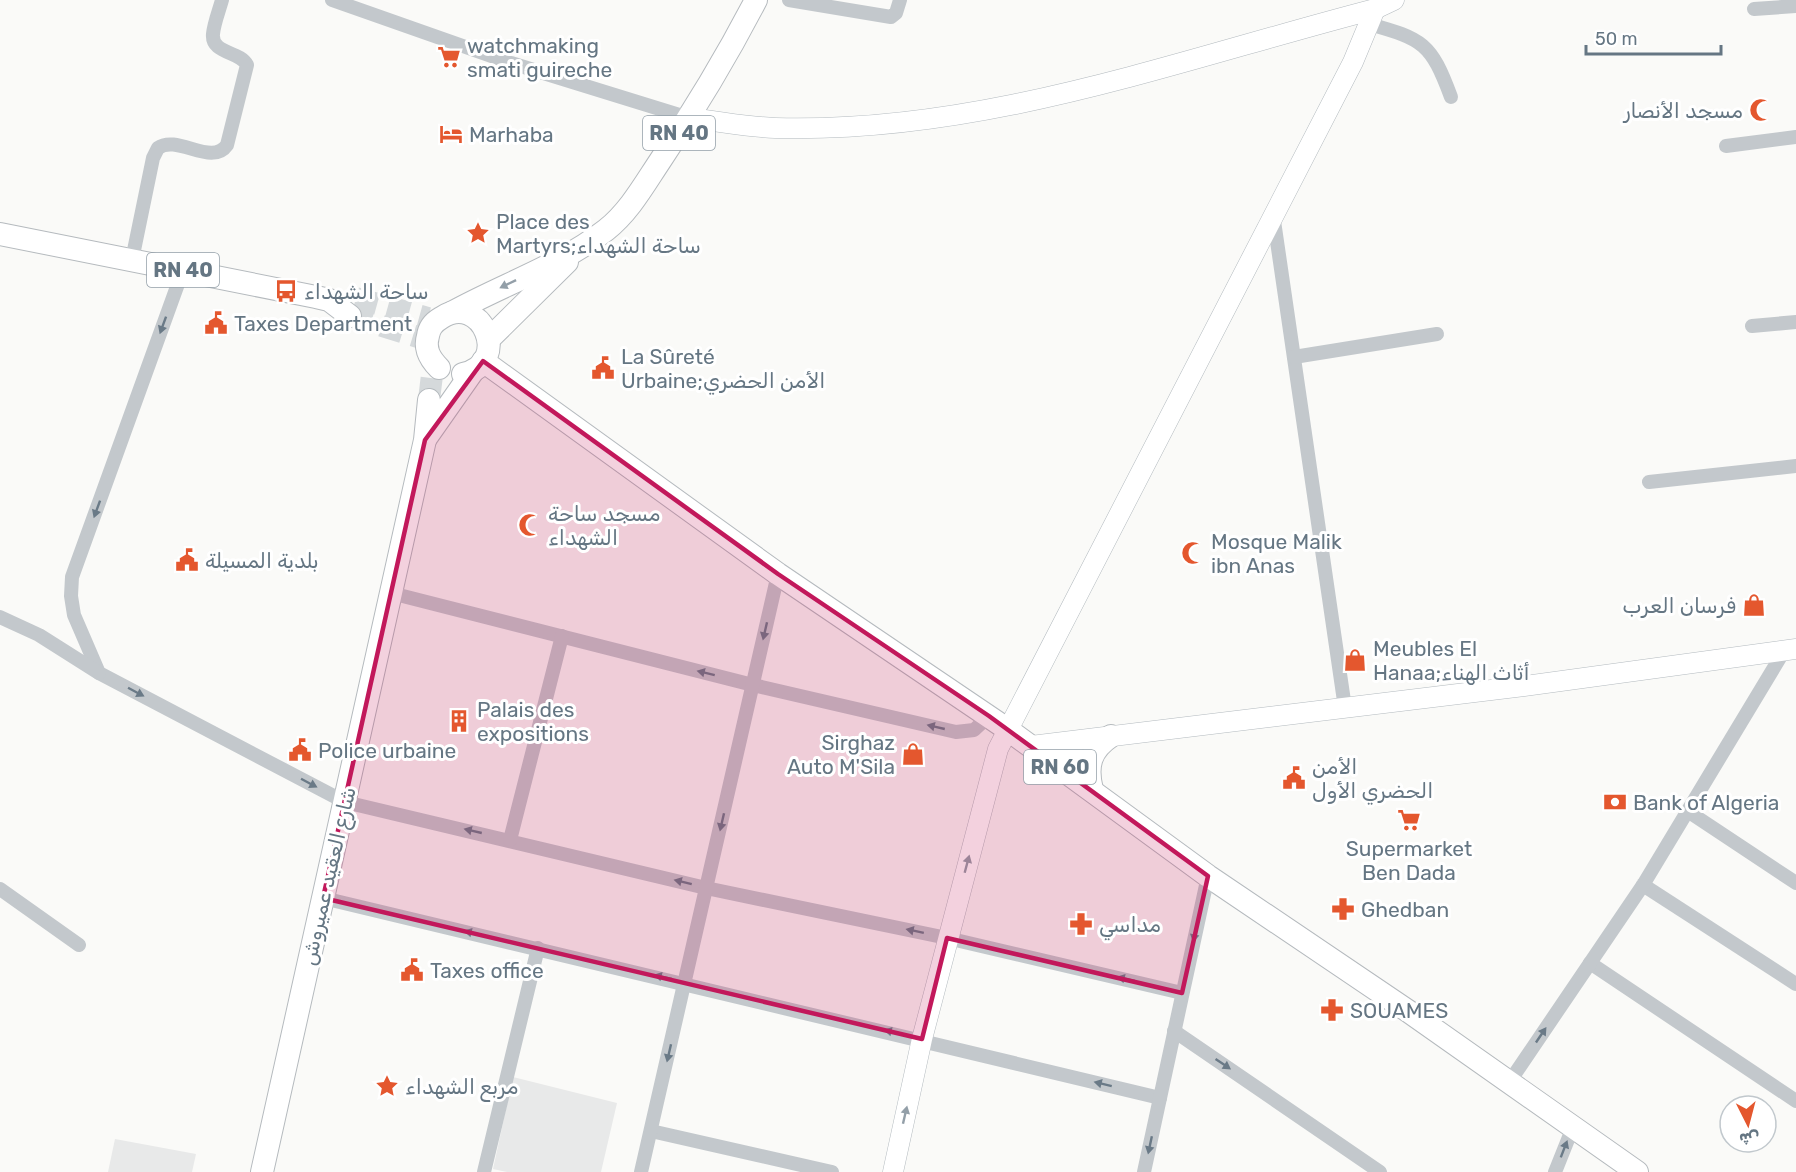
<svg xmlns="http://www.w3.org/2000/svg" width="1796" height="1172" viewBox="0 0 1796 1172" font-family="Rubik,Cairo,sans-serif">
  <rect width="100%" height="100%" fill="#fafaf8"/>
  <!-- built -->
  <g fill="#e8e9e9">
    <path d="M513,1077L617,1103L601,1172H507L493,1169Z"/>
    <path d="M115,1139L196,1154L192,1172H108Z"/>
  </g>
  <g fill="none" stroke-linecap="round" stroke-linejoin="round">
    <!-- primary-tunnel -->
    <g stroke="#d5d9db" stroke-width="22" stroke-dasharray="22 11" stroke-linecap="butt">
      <path d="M356,298L428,318"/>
      <path d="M350,316L421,338"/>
      <path d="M429,400L432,375"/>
    </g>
    <!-- secondary casing -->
    <g stroke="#b3babf" stroke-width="21">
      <g id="secondary">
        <path d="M689,118C718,121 747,127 775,128C982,134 1178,60 1375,9L1394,0"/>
        <path d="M1031,746L1524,686L1796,649"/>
        <path d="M893,1172L922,1039L998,749L1353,62L1375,9"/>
      </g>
    </g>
    <!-- primary casing -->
    <g stroke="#b5babe" stroke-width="24">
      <g id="primary">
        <path d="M0,234L316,297L329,300L350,316"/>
        <path d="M453,312C504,284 561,265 606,230C629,212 644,185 660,161C695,109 727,56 756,0"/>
        <path d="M489,339L567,262"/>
        <path d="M483,361L778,574L1007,729L1208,876L1408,1011L1637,1172"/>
        <path d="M439,368C430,359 424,349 428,336C429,328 434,322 441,318C481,291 513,363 463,374"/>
        <path d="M426,438L473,371"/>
        <path d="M1092,790C1086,766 1090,750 1111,736"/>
        <path d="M262,1172L425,440L429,400"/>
      </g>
    </g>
    <!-- street -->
    <g stroke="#c3c8cc" stroke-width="14">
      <path d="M332,0L511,63L689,118"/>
      <path d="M789,0L891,17L896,13L900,0"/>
      <path d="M1754,9L1796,6"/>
      <path d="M1369,24C1423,39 1431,43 1451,97"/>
      <path d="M1726,146L1796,137"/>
      <path d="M1273,214L1345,708"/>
      <path d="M132,260L153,158L158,148C177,134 212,167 227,145L247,65C240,51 211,54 213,34C214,23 219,11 222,0"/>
      <path d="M183,270L72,577L71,596L74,615L99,673L345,802L706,888L947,938L1182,993"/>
      <path d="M1752,326L1796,322"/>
      <path d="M1294,357L1437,334"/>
      <path d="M1649,482L1796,466"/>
      <path d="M391,593L753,685L956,732L974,730L989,716"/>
      <path d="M0,617L39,635L99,673"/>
      <path d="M1689,812L1796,883"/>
      <path d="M510,840L562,636"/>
      <path d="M1643,885L1796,984"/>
      <path d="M0,889L79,945"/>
      <path d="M323,898L1160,1098"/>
      <path d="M1590,963L1796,1101"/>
      <path d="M1174,1031L1380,1172"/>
      <path d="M1508,1084L1643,885L1784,651"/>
      <path d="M651,1131L832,1172"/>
      <path d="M484,1172L538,948"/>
      <path d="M641,1172L778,574"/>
      <path d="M1144,1172L1208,876"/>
      <path d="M1555,1172L1573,1127"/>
    </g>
    <!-- secondary -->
    <use href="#secondary" stroke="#fff" stroke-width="20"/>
    <!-- primary -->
    <use href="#primary" stroke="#fff" stroke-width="22"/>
  </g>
  <!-- one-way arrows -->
  <defs><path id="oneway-solid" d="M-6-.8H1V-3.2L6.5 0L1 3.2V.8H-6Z" transform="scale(1.5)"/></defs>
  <g fill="#939fa8">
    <use href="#oneway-solid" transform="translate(508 284) rotate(154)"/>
    <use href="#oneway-solid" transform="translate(967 864) rotate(-75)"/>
    <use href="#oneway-solid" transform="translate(905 1115) rotate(-77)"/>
  </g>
  <g fill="#6a7a87">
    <use href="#oneway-solid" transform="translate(163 325) rotate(110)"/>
    <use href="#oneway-solid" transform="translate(97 509) rotate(110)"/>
    <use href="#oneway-solid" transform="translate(765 631) rotate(103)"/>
    <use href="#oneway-solid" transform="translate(706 673) rotate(-166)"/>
    <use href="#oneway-solid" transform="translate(136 692) rotate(28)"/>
    <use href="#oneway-solid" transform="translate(936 727) rotate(-167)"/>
    <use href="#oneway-solid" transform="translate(309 783) rotate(28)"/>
    <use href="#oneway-solid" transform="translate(722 822) rotate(103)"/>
    <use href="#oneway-solid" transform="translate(473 831) rotate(-167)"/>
    <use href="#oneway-solid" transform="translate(683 882) rotate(-166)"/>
    <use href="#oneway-solid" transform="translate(915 931) rotate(-168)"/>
    <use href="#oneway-solid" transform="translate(473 933) rotate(-167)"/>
    <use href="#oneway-solid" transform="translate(1195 933) rotate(102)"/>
    <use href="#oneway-solid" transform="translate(663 977) rotate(-167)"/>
    <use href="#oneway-solid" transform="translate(1126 979) rotate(-167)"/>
    <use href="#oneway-solid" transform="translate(893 1032) rotate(-167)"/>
    <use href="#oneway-solid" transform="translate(1541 1035) rotate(-56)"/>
    <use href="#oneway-solid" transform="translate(669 1053) rotate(103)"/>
    <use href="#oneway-solid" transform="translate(1223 1064) rotate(34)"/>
    <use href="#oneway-solid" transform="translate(1103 1084) rotate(-166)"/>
    <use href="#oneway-solid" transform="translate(1150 1145) rotate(102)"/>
    <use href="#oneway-solid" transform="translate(1564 1149) rotate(-69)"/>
  </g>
  <!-- marked area -->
  <path fill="#c2185b" fill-opacity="0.2" stroke="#c2185b" stroke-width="4.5" stroke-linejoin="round" d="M483,361L778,574L989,716L1208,876L1182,993L947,938L922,1039L323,898L425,440Z"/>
  <!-- icons -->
  <defs>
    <g id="supermarket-bare" transform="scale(1.8)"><path d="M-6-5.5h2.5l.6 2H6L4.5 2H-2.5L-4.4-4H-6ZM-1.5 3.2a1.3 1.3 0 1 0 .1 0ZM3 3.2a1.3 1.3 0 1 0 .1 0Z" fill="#e4572e" stroke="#fff" stroke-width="2.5" paint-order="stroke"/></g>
    <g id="mosque-bare" transform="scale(1.8)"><path d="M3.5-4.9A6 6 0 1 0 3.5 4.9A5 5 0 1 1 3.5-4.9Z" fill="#e4572e" stroke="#fff" stroke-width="2.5" paint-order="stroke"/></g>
    <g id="hotel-bare" transform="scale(1.8)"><path d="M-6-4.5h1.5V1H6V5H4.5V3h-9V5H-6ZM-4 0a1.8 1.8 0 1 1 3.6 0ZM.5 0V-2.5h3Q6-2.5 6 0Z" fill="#e4572e" stroke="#fff" stroke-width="2.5" paint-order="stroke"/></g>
    <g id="sight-bare" transform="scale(1.8)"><path d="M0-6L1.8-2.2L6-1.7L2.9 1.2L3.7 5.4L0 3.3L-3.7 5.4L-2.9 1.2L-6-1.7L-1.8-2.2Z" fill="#e4572e" stroke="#fff" stroke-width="2.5" paint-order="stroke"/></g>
    <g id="bus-bare" transform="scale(1.8)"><path d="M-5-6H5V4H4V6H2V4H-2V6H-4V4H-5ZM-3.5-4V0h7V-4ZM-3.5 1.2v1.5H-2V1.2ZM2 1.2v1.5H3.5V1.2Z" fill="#e4572e" stroke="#fff" stroke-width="2.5" paint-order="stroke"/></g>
    <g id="civic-bare" transform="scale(1.8)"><path d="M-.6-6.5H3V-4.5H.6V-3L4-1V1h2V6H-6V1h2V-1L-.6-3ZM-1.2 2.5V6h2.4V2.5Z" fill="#e4572e" stroke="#fff" stroke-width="2.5" paint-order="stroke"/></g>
    <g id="shop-bare" transform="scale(1.8)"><path d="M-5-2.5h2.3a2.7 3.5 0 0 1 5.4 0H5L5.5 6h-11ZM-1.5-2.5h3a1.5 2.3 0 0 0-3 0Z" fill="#e4572e" stroke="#fff" stroke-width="2.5" paint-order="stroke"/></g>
    <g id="building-bare" transform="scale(1.8)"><path d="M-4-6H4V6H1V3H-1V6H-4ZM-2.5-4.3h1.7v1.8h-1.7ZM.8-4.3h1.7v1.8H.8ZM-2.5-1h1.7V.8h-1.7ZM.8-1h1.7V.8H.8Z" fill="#e4572e" stroke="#fff" stroke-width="2.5" paint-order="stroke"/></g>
    <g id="bank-bare" transform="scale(1.8)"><path d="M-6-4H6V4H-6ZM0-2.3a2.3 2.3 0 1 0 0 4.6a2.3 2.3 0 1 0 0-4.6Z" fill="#e4572e" stroke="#fff" stroke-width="2.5" paint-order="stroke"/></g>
    <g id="pharmacy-bare" transform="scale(1.8)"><path d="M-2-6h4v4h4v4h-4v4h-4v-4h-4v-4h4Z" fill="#e4572e" stroke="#fff" stroke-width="2.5" paint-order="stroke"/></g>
  </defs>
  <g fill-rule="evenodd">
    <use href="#supermarket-bare" x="449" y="57"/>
    <use href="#mosque-bare" x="1761" y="110"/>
    <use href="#hotel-bare" x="451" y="134"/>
    <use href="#sight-bare" x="478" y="233"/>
    <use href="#bus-bare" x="286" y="291"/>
    <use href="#civic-bare" x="216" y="323"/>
    <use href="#civic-bare" x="603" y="368"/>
    <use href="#mosque-bare" x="530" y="525"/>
    <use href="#mosque-bare" x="1193" y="553"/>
    <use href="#civic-bare" x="187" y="560"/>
    <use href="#shop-bare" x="1754" y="605"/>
    <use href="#shop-bare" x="1355" y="660"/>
    <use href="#building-bare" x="459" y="721"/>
    <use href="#civic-bare" x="300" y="750"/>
    <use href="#shop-bare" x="913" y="754"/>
    <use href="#civic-bare" x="1294" y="778"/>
    <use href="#bank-bare" x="1615" y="802"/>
    <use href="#supermarket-bare" x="1409" y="820"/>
    <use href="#pharmacy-bare" x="1343" y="909"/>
    <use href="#pharmacy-bare" x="1081" y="924"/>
    <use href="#civic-bare" x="412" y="970"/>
    <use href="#pharmacy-bare" x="1332" y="1010"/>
    <use href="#sight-bare" x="387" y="1086"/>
  </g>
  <g text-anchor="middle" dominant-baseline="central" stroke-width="6" stroke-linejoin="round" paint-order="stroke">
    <!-- shield labels -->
    <g fill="#fff" stroke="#939fa8" stroke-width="1.5">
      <rect x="643" y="116" width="72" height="34" rx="4.5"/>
      <rect x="147" y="253" width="72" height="34" rx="4.5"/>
      <rect x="1024" y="750" width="72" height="34" rx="4.5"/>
    </g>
    <g font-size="20" font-weight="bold" fill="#657683">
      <text x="679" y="133">RN 40</text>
      <text x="183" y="270">RN 40</text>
      <text x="1060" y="767">RN 60</text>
    </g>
    <!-- poi labels -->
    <g font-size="21" fill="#657683" stroke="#fff" text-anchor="start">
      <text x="467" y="45">watchmaking<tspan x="467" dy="24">smati guireche</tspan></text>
      <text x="1743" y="110" text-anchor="end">مسجد الأنصار</text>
      <text x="469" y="134">Marhaba</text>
      <text x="496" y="221">Place des<tspan x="496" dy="24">Martyrs;ساحة الشهداء</tspan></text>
      <text x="304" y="291">ساحة الشهداء</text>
      <text x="234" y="323">Taxes Department</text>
      <text x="621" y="356">La Sûreté<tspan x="621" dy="24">Urbaine;الأمن الحضري</tspan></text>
      <text x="548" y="513">مسجد ساحة<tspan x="548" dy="24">الشهداء</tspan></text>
      <text x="1211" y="541">Mosque Malik<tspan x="1211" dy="24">ibn Anas</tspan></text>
      <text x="205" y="560">بلدية المسيلة</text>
      <text x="1736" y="605" text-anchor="end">فرسان العرب</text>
      <text x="1373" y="648">Meubles El<tspan x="1373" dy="24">Hanaa;أثاث الهناء</tspan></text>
      <text x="477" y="709">Palais des<tspan x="477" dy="24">expositions</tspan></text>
      <text x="895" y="742" text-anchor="end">Sirghaz<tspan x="895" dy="24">Auto M'Sila</tspan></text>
      <text x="318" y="750">Police urbaine</text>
      <text x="1312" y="766">الأمن<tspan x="1312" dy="24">الحضري الأول</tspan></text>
      <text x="1633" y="802">Bank of Algeria</text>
      <text x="1409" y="848" text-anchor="middle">Supermarket<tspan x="1409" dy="24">Ben Dada</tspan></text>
      <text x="1361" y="909">Ghedban</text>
      <text x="1099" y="924">مداسي</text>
      <text x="430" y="970">Taxes office</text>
      <text x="1350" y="1010">SOUAMES</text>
      <text x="405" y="1086">مربع الشهداء</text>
    </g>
    <!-- street labels -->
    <g font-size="21" fill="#657683" stroke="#fff">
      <text transform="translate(328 876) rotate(-77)">شارع العقيد عميروش</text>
    </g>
  </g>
  <!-- north arrow -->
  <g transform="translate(1748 1124) rotate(174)"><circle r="28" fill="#ffffff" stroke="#c1c8cd" stroke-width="1.5"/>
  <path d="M0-4.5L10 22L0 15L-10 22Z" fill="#e4572e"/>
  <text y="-9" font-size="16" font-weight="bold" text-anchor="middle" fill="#657683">ش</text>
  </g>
  <!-- scale -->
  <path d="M1586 45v9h135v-9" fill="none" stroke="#657683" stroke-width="3"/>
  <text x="1595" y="45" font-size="18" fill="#657683" stroke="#ffffff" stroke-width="4.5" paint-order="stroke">50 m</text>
</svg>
